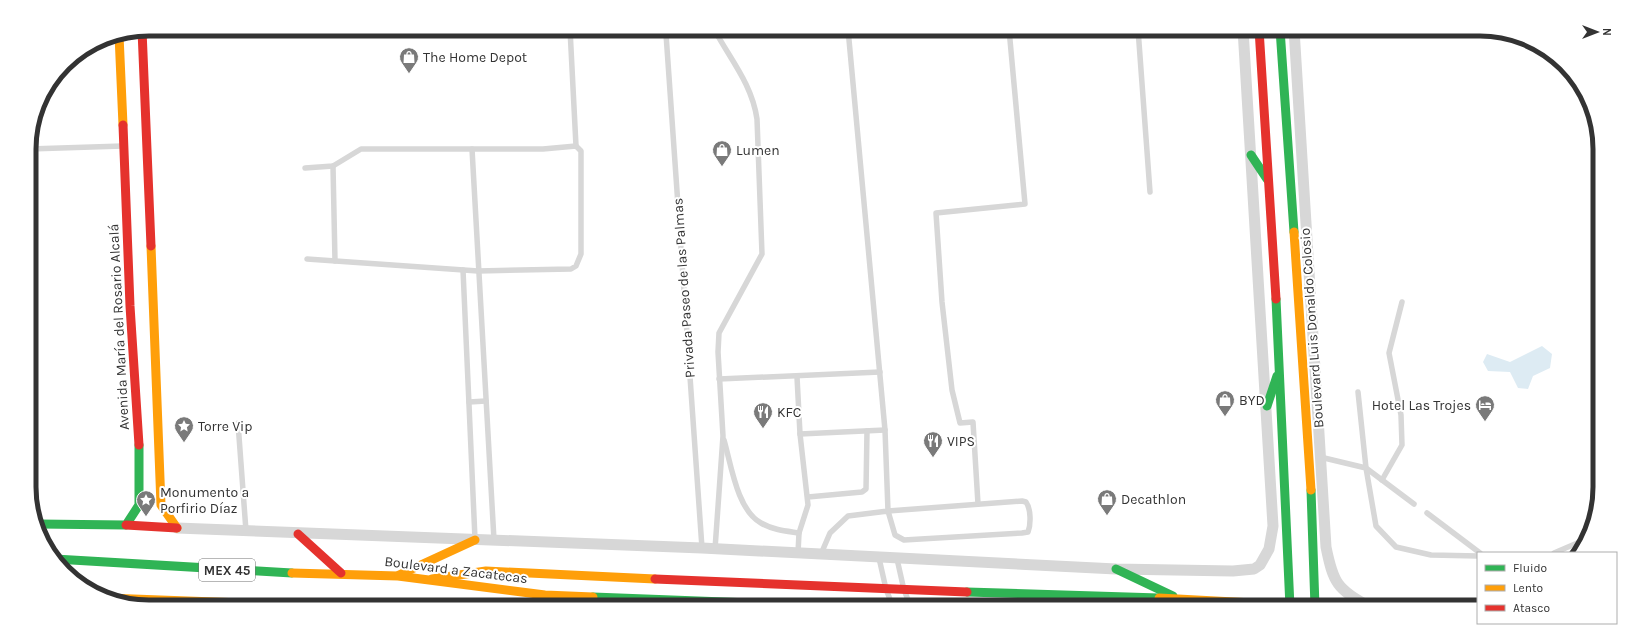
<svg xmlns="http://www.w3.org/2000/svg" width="1629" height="636" viewBox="0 0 1629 636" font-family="Karla,sans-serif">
  <rect width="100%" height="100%" fill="#fff"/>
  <!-- water -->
  <path fill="#ddebf3" d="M1542,346L1552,354L1550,368L1533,376L1528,389L1518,388L1510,372L1488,371L1483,362L1487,354L1510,362Z"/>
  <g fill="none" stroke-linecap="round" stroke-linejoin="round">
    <!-- lane -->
    <g stroke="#d7d7d7" stroke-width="5.5">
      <path d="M570,29L576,146"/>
      <path d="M663,29L666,34L702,548"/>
      <path d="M714,29C730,59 752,84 757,119L762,254L719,333L718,352L723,436L715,549"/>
      <path d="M1138,29L1150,192"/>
      <path d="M29,149L123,146"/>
      <path d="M472,149L494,540"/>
      <path d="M333,166L335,261"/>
      <path d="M305,168L333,166L361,149H543L576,146L581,151V254L576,266L571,269L478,271L307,259"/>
      <path d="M463,270L475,539"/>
      <path d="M797,377L800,434L808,505L799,533L798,553"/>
      <path d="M719,379L880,372"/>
      <path d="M1358,392L1366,468L1414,504"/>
      <path d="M469,402L486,401"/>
      <path d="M238,423L246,531"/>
      <path d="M800,434L885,430"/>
      <path d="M724,440C731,464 737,510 761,523C773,530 786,531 799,533"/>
      <path d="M1320,457L1366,468L1376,526L1396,547L1431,555L1478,556"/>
      <path d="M1382,480L1402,445L1401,415L1389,353L1402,302"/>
      <path d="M808,497L862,492L866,489L867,431"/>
      <path d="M978,504L973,422L960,423L952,390L942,302L936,213L1025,204L1009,29"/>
      <path d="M1427,513L1480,553"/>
      <path d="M1554,553L1582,541H1585"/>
      <path d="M821,554L830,533L848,516L888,511L1022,501L1026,502C1031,509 1031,524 1028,532L1022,533L904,540L895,535L888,511L885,430L848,29"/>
      <path d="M879,558L886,589L893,607"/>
      <path d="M897,559L904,590L911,607"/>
    </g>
    <!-- street -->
    <g stroke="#d7d7d7" stroke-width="11">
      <path d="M1294,29L1326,547C1333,582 1337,590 1370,607"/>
      <path d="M177,528L702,548L1116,569L1233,571L1254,569L1260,565L1269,549L1273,526L1243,29"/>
    </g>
    <!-- fast -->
    <g stroke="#30b455" stroke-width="9">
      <path d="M1280,29L1294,232"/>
      <path d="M1251,155L1267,179"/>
      <path d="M1276,299L1290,607"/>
      <path d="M1267,406L1277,376"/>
      <path d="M1311,490L1315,607"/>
      <path d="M38,524L126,525L139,505V445"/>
      <path d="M55,559L292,573"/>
      <path d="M1116,569L1173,596"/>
      <path d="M967,592L1159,598"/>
      <path d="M593,597L853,607"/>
    </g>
    <!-- slow -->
    <g stroke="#ff9f0a" stroke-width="9">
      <path d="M119,35L123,125"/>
      <path d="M1294,232L1311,490"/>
      <path d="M151,246L161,505L177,528"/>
      <path d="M292,573L398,576L545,595L593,597"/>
      <path d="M399,575L475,540"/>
      <path d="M432,579L486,571L655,579"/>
      <path d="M106,598L349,607"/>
      <path d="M1159,598L1331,607"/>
    </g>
    <!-- jam -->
    <g stroke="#e5322d" stroke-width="9">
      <path d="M1259,29L1276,299"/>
      <path d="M142,30L151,246"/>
      <path d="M123,125L130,306L139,445"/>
      <path d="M126,525L177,528"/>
      <path d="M298,534L341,573"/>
      <path d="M655,579L967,592"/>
    </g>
  </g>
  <!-- icons -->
  <defs>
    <g id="shop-pin" transform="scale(1)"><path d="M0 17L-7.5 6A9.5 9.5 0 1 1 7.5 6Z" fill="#7a7a7a" stroke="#fff"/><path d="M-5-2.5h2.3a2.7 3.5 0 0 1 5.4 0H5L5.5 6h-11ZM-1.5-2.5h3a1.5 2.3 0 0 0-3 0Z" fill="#fff"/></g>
    <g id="hotel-pin" transform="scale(1)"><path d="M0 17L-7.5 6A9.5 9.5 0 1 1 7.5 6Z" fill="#7a7a7a" stroke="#fff"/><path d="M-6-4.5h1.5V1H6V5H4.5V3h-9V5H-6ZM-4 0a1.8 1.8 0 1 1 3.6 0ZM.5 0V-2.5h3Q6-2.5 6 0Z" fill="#fff"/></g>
    <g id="restaurant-pin" transform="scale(1)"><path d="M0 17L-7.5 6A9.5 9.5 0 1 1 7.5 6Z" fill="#7a7a7a" stroke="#fff"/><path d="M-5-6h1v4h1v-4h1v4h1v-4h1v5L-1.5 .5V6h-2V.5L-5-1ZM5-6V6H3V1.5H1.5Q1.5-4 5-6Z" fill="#fff"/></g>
    <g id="sight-pin" transform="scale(1)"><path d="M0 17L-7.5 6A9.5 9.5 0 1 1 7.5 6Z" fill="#7a7a7a" stroke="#fff"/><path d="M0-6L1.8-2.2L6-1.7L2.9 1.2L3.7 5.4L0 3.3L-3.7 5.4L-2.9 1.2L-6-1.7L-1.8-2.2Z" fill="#fff"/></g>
  </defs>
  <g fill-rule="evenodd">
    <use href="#shop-pin" x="409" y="57"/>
    <use href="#shop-pin" x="722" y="150"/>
    <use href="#shop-pin" x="1225" y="400"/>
    <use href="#hotel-pin" x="1485" y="405"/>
    <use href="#restaurant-pin" x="763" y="412"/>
    <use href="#sight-pin" x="184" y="426"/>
    <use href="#restaurant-pin" x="933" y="441"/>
    <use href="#shop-pin" x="1107" y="499"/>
    <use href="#sight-pin" x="146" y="500"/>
  </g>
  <g text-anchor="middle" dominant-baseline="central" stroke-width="4" stroke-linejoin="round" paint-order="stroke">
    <!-- shield labels -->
    <rect fill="#fff" stroke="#707070" stroke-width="1" x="199" y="559" width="56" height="22" rx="3"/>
    <g font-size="13" font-weight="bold" fill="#333">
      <text x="227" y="570">MEX 45</text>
    </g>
    <!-- poi labels -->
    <g font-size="14" fill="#333" stroke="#fff" text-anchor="start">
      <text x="423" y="57">The Home Depot</text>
      <text x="736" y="150">Lumen</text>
      <text x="1239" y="400">BYD</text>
      <text x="1471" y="405" text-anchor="end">Hotel Las Trojes</text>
      <text x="777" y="412">KFC</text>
      <text x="198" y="426">Torre Vip</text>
      <text x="947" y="441">VIPS</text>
      <text x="160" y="492">Monumento a<tspan x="160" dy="16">Porfirio Díaz</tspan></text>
      <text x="1121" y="499">Decathlon</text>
    </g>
    <!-- street labels -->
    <g font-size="14" fill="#333" stroke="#fff">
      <text transform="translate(684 288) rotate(-94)">Privada Paseo de las Palmas</text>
      <text transform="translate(119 327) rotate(-93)">Avenida María del Rosario Alcalá</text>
      <text transform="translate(1312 328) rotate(-94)">Boulevard Luis Donaldo Colosio</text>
      <text transform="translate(456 570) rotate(7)">Boulevard a Zacatecas</text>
    </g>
  </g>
  <!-- crop -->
  <path d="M0 0H1629V636H0ZM149 36H1480A113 113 0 0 1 1593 149V487A113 113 0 0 1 1480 600H149A113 113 0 0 1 36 487V149A113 113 0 0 1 149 36Z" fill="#fff" fill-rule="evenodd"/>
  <path fill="none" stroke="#333" stroke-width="5" d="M149 36H1480A113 113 0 0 1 1593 149V487A113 113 0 0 1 1480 600H149A113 113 0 0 1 36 487V149A113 113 0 0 1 149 36Z"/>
  <!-- legend -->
  <rect x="1477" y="552" width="140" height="72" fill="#ffffff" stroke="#adadad"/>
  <rect x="1485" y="565" width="20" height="6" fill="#30b455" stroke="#adadad"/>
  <text x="1513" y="572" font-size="12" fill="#333333">Fluido</text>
  <rect x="1485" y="585" width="20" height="6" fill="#ff9f0a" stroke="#adadad"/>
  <text x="1513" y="592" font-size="12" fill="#333333">Lento</text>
  <rect x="1485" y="605" width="20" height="6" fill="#e5322d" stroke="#adadad"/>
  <text x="1513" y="612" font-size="12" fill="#333333">Atasco</text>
  <!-- north arrow -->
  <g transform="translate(1597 32) rotate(90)" stroke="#ffffff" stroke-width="3" paint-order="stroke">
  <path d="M0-3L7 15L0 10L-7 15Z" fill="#333333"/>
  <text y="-6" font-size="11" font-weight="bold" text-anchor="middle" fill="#333333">N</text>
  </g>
</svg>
